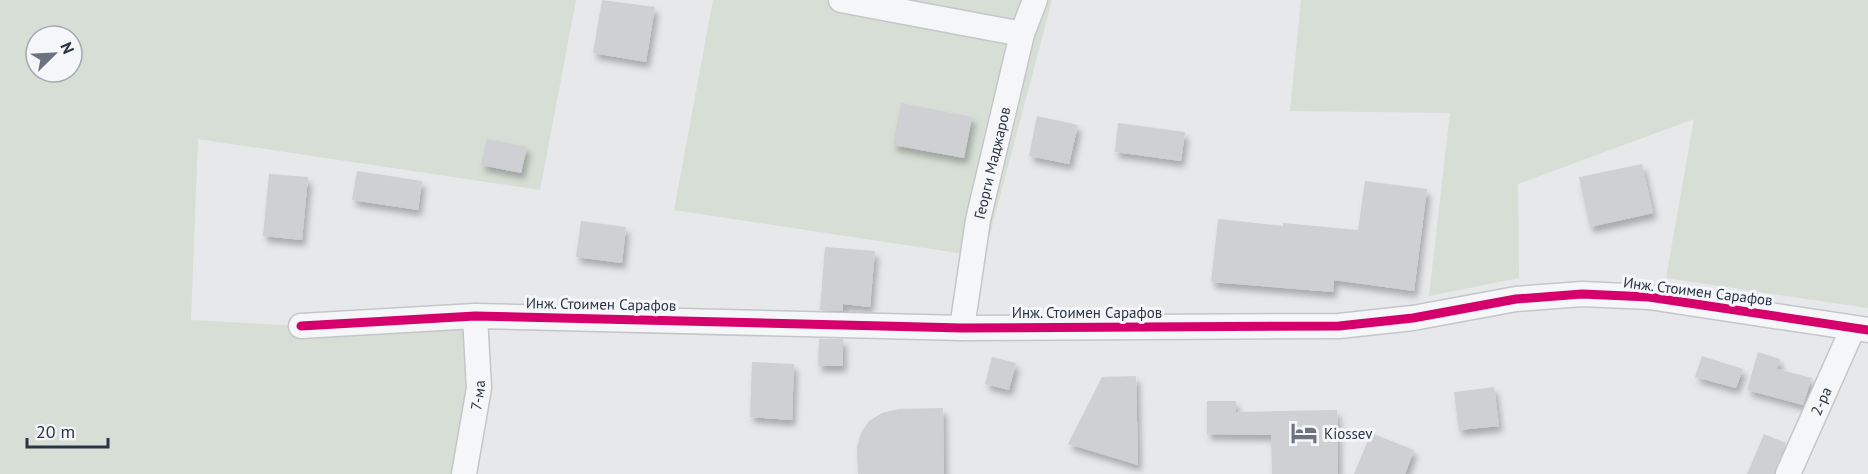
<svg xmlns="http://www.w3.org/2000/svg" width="1868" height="474" viewBox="0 0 1868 474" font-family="'PT Sans',sans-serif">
  <defs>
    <filter id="shadow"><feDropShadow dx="3.5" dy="6" stdDeviation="3" flood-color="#0004"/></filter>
  </defs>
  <rect width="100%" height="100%" fill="#e6e8ea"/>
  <!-- green -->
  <g fill="#d6ded6" fill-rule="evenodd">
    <path d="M0,0H576L540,190L198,139L191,320L301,326L475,316L464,474H0ZM36,36H72V72H36Z"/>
    <path d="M713,0H1052L984,257L674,210Z"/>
    <path d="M1301,0H1868V308L1666,278L1694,119L1518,184L1519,278L1429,296L1450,113L1290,111Z"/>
  </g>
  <!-- building -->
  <g fill="#ced0d3" filter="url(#shadow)">
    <path d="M602,0L655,7L646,62L593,53Z"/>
    <path d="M901,103L972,117L964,158L893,145Z"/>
    <path d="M1037,116L1078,125L1069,164L1029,156Z"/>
    <path d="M1118,123L1185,132L1181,161L1115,152Z"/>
    <path d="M487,139L527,147L521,173L481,165Z"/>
    <path d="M1642,164L1653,213L1590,227L1579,177Z"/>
    <path d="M357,171L422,181L418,210L352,200Z"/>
    <path d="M269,174L308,177L302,240L263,236Z"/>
    <path d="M1365,181L1427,189L1414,291L1334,280L1333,292L1211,282L1218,219L1283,226V223L1358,230Z"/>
    <path d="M581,221L626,227L622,263L576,257Z"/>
    <path d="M825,247L875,251L870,307L843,304V311L820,310Z"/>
    <path d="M819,339H843V366H818Z"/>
    <path d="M1758,352L1780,359L1777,369L1812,378L1803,405L1747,390Z"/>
    <path d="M1702,356L1743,369L1736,388L1695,377Z"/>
    <path d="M992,357L1016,363L1009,390L985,384Z"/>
    <path d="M752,362L794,364L792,420L750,417Z"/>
    <path d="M1136,376L1138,465L1068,444L1102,377Z"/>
    <path d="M1494,387L1499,426L1459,430L1454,392Z"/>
    <path d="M1207,401H1236V412L1337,410L1338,474H1272L1271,435L1207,434Z"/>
    <path d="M943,408L944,474H858L857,447L861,433L869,421L882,413L899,409Z"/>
    <path d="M1371,433L1414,450L1405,474H1354Z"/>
    <path d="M1764,434L1786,443L1774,474H1747Z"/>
  </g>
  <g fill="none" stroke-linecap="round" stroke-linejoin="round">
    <!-- minor casing -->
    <g stroke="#c4c6c8" stroke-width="27">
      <g id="minor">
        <path d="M841,0L1022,34"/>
        <path d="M301,326L475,316L962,328L1339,326L1413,318L1516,299L1582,294L1649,297L1868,330"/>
        <path id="s1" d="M962,328L978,220L1022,34L1035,0"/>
        <path id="s2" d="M464,474L479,388L475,316"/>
        <path id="s3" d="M1788,474L1853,328"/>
      </g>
    </g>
    <!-- minor -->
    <use href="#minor" stroke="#f5f6f7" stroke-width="24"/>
    <!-- cycleway casing -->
    <g stroke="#f4f6f9" stroke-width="13">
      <path id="cycleway" d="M301,326L475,316L962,328L1339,326L1413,318L1516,299L1582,294L1649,297L1868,330"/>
    </g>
    <!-- cycleway -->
    <use href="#cycleway" stroke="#d6006c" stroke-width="9"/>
  </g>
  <!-- icons -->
  <defs>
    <g id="hotel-bare" transform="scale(2.07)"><path d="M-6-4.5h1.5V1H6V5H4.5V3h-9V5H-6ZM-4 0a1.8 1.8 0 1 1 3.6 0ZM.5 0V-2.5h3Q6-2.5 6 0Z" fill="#6c737f" stroke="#f4f6f9" stroke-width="2.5" paint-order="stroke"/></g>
  </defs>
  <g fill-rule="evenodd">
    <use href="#hotel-bare" x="1304" y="433"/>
  </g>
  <g text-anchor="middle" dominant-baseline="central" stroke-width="6" stroke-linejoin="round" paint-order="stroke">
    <!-- street labels -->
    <g font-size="15" fill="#2b3445" stroke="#f4f6f9">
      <text stroke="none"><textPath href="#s1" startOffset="168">Георги Маджаров</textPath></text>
      <text transform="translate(1698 291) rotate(7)">Инж. Стоимен Сарафов</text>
      <text transform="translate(601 304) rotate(1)">Инж. Стоимен Сарафов</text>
      <text x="1087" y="312">Инж. Стоимен Сарафов</text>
      <text stroke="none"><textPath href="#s2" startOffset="80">7-ма</textPath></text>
      <text stroke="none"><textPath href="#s3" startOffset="80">2-ра</textPath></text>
    </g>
    <!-- poi labels -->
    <g font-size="15" fill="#2b3445" stroke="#f4f6f9" text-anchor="start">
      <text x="1324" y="433">Kiossev</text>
    </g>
  </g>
  <!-- north arrow -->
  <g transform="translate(54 54) rotate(66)"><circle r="28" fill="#f4f6f9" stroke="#a4a8b1" stroke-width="1.5"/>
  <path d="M0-4.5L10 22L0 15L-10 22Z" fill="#6c737f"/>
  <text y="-9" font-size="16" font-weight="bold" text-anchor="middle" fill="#2b3445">N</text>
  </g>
  <!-- scale -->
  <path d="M27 438v9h81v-9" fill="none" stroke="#2b3445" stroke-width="3"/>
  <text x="36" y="438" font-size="18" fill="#2b3445" stroke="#f4f6f9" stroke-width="4.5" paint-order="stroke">20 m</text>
</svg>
